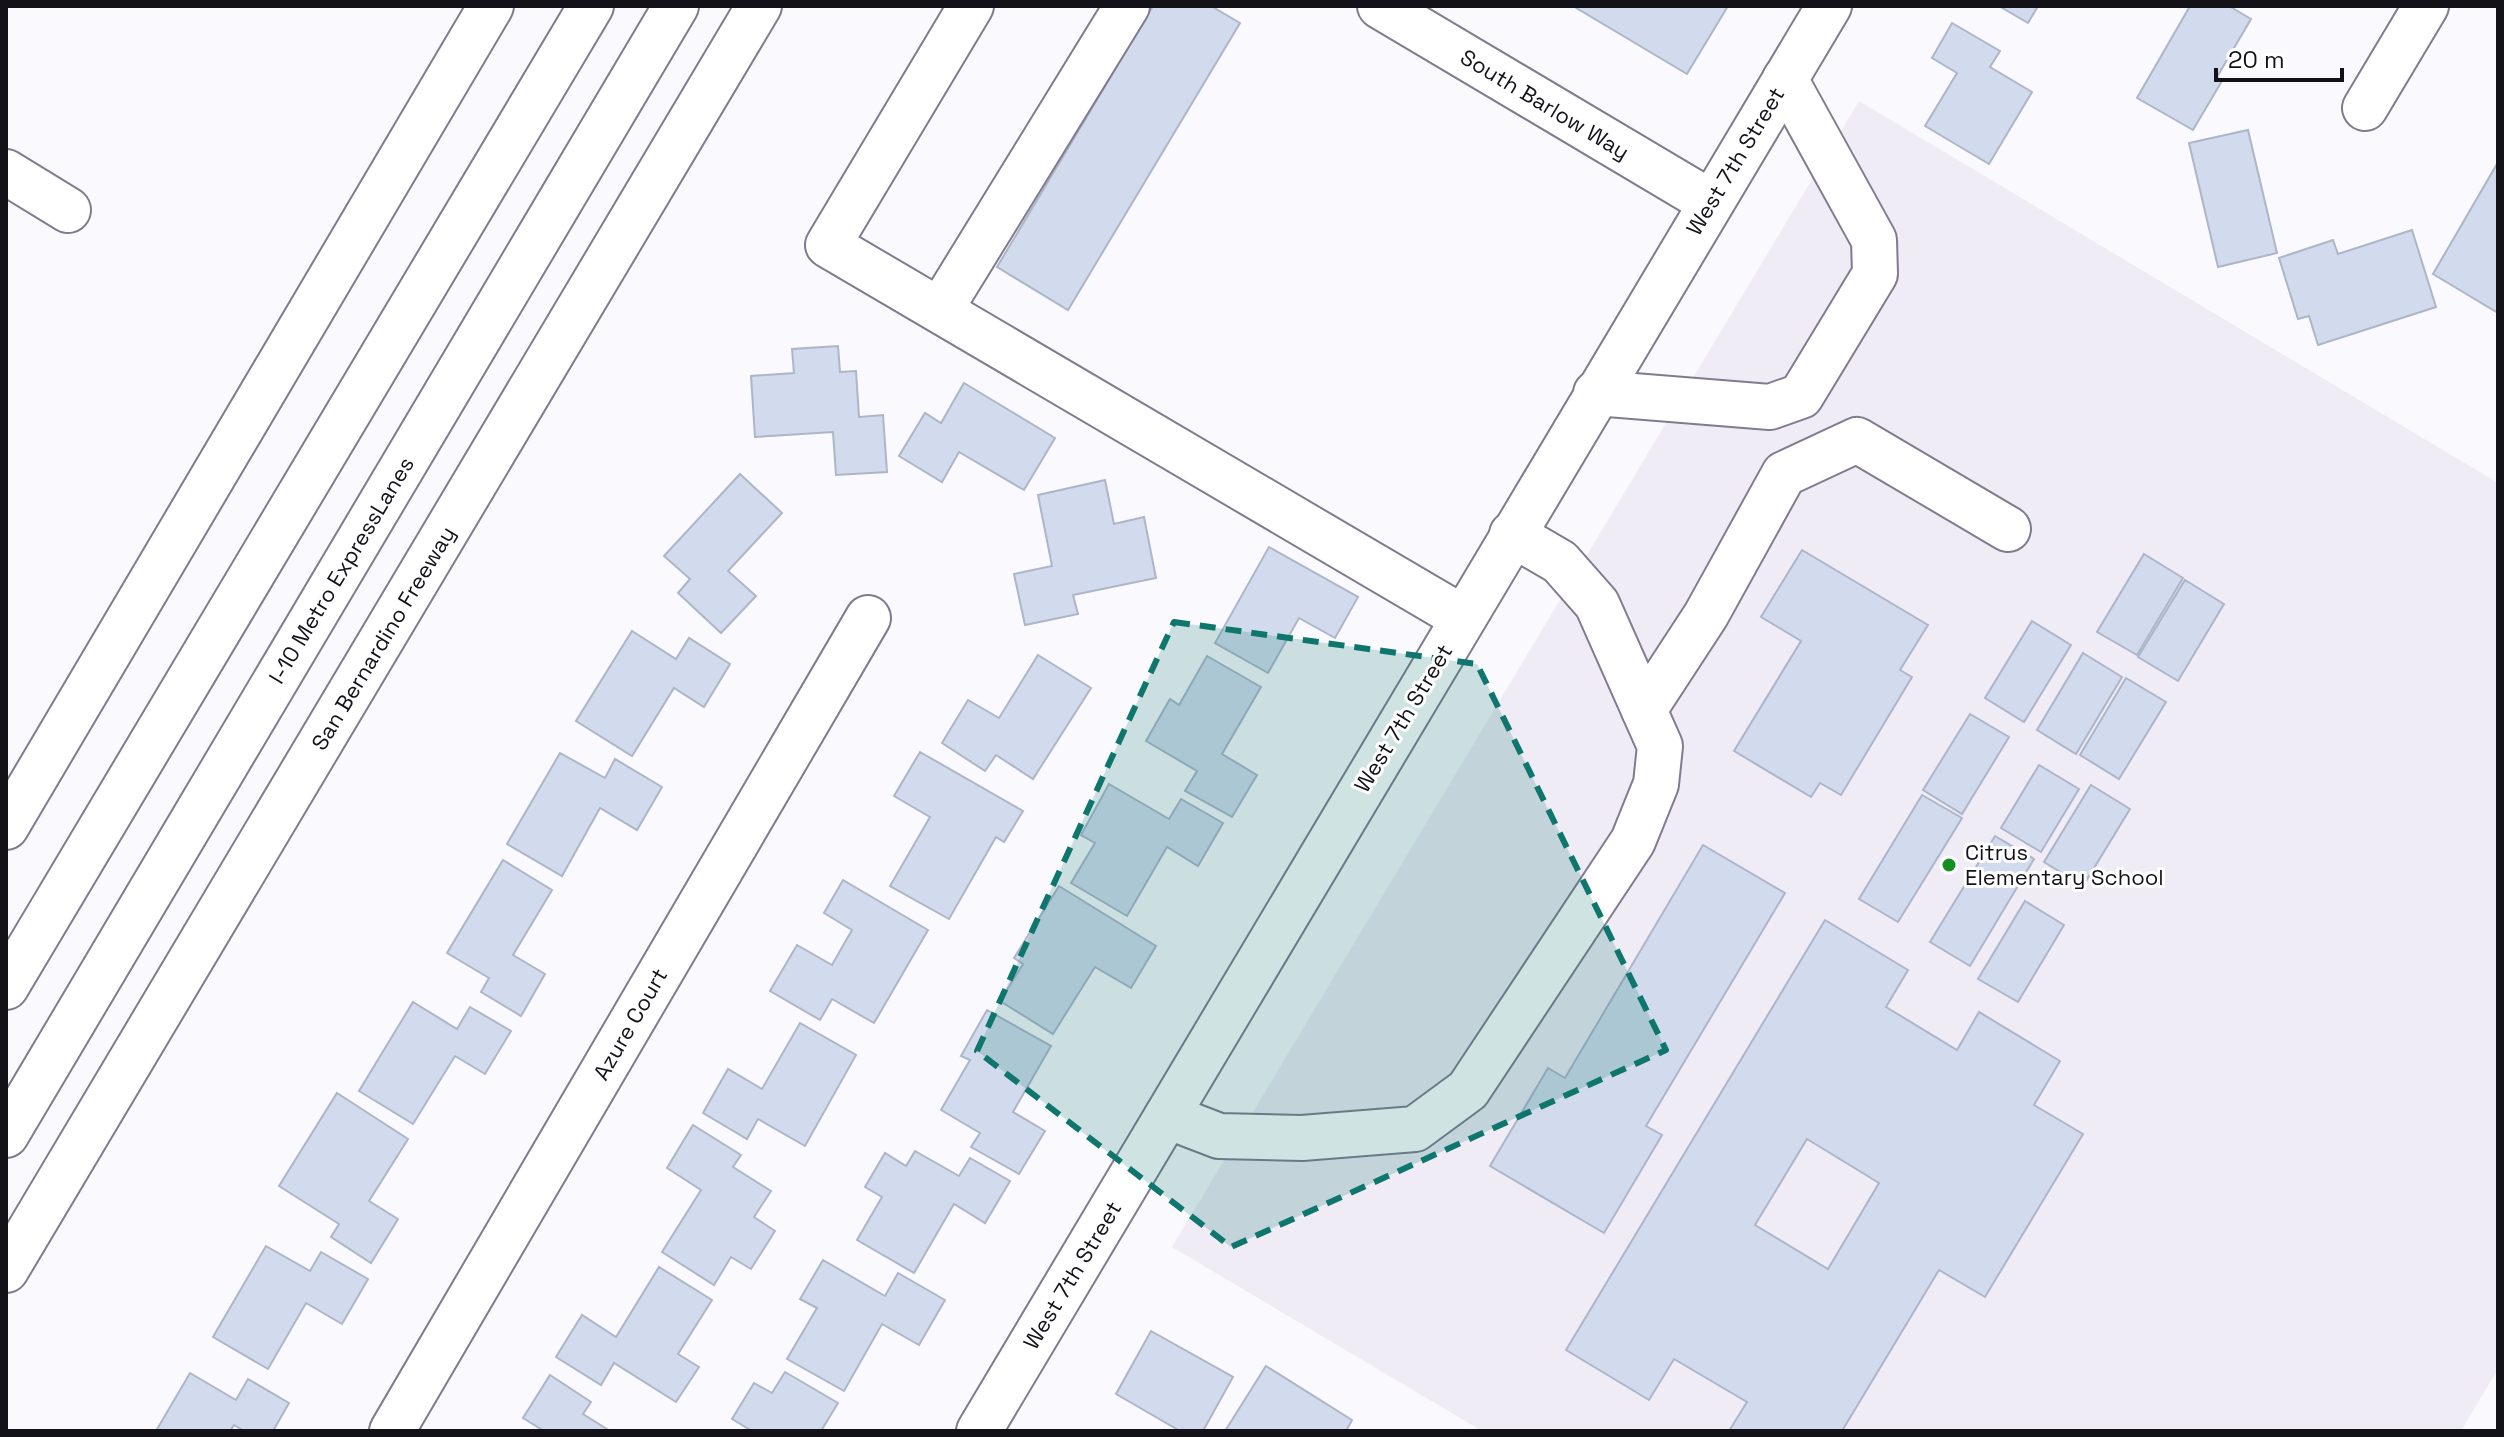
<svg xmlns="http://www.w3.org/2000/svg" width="2504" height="1437" viewBox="0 0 2504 1437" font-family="'Space Grotesk',sans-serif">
  <rect width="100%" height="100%" fill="#faf9fd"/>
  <!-- built -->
  <path fill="#efecf6" d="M1859,101L2498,483V1369L2461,1431H1482L1172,1247Z"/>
  <!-- building -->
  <g fill="#d2dbee" stroke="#adb5c8" stroke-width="2" fill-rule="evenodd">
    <path d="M1153,6H1211L1240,23L1068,310L997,267Z"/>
    <path d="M1573,6H1728L1687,74Z"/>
    <path d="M1999,6H2038L2028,23Z"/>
    <path d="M2190,6H2229L2251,19L2217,77L2222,81L2193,130L2137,98Z"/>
    <path d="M1952,23L2000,51L1990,67L2032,92L1989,164L1925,126L1957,73L1932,58Z"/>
    <path d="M2248,130L2277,253L2218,267L2189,143Z"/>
    <path d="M2497,164L2498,165V313L2433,274Z"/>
    <path d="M2412,230L2436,307L2318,345L2309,316L2298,319L2279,258L2333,240L2338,254Z"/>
    <path d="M838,346L840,372L856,371L859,417L883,415L887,472L836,475L833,432L755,437L751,376L794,373L792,349Z"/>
    <path d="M964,383L1055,438L1024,490L959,452L942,482L899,456L925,413L941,423Z"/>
    <path d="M740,474L782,513L728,571L756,596L721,633L678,593L690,579L664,556Z"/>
    <path d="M1105,480L1114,524L1144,517L1156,578L1073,595L1078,614L1025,625L1014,574L1052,566L1038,495Z"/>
    <path d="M1269,547L1358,597L1335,638L1299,618L1268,673L1215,643Z"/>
    <path d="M1802,550L1928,625L1900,670L1912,677L1841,795L1820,783L1811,797L1734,751L1801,641L1761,617Z"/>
    <path d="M2144,554L2183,578L2137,655L2097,632Z"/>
    <path d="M2185,580L2224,604L2178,681L2138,657Z"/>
    <path d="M2032,621L2071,645L2024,722L1985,698Z"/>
    <path d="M632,631L676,659L689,638L730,664L704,707L674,688L632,756L576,721Z"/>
    <path d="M2083,653L2122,677L2076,754L2037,730Z"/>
    <path d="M1038,655L1091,688L1033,779L996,755L985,771L942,743L968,700L999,718Z"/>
    <path d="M1207,656L1261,687L1222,754L1257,775L1232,817L1185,791L1197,771L1146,741L1170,699L1179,705Z"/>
    <path d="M2126,678L2166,702L2119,779L2080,755Z"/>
    <path d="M1970,714L2009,737L1962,814L1923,790Z"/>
    <path d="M920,752L1023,811L1004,842L996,837L949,919L890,886L930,817L894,796Z"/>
    <path d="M560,753L605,778L615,759L662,787L637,830L600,808L562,876L507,844Z"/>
    <path d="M2039,765L2079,789L2041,852L2001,828Z"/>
    <path d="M1109,784L1169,819L1181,799L1223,823L1198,866L1167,847L1127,916L1071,883L1095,843L1081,835Z"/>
    <path d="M2091,785L2130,809L2083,886L2044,862Z"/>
    <path d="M1922,795L1962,818L1898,922L1859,899Z"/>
    <path d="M1995,836L2034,859L1970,966L1930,942Z"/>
    <path d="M1703,845L1785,893L1646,1126L1662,1135L1604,1233L1490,1166L1548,1068L1565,1078Z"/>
    <path d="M503,860L552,890L513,955L545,974L521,1016L481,992L489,978L447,953Z"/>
    <path d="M843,880L928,930L874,1023L832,999L820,1020L770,991L797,945L832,965L852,930L824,913Z"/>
    <path d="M1059,886L1156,946L1131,988L1095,967L1053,1034L1000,1001L1023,964L1014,958Z"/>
    <path d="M2025,901L2064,925L2018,1002L1978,979Z"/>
    <path d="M1825,920L1908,970L1886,1007L1957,1050L1979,1012L2060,1061L2034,1105L2083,1134L1985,1297L1939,1270L1842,1431H1729L1747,1402L1674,1359L1649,1400L1566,1350ZM1807,1139L1879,1183L1828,1269L1755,1225Z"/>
    <path d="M413,1002L457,1029L470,1007L511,1031L485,1074L455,1056L413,1124L359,1091Z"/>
    <path d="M987,1010L1051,1046L1013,1112L1045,1131L1019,1174L971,1147L980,1133L941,1110L970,1060L961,1056Z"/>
    <path d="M800,1023L856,1055L805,1146L758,1119L747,1139L703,1113L728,1069L762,1089Z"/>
    <path d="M337,1093L408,1139L369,1201L398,1219L371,1263L331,1237L339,1224L279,1186Z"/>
    <path d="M693,1125L741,1155L733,1167L771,1191L754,1217L775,1231L751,1269L731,1257L714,1285L662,1252L701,1190L667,1168Z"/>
    <path d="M915,1151L959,1176L970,1158L1010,1181L985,1223L954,1204L914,1273L857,1240L882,1197L865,1187L885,1153L906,1166Z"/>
    <path d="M266,1246L310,1271L321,1252L368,1279L342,1324L306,1303L268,1369L213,1337Z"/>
    <path d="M823,1260L885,1296L898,1273L945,1300L919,1345L882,1324L844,1391L787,1359L817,1308L800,1299Z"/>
    <path d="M659,1267L712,1300L678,1354L699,1367L676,1402L614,1363L601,1385L556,1357L582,1315L616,1337Z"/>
    <path d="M1151,1331L1233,1377L1203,1431H1180L1116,1394Z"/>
    <path d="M1266,1366L1352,1420L1346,1431H1225Z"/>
    <path d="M785,1372L838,1403L821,1431H752L732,1419L754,1383L772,1393Z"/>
    <path d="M190,1373L236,1400L248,1379L289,1403L273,1431H244L234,1425L230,1431H156Z"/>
    <path d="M550,1375L591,1402L583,1414L610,1431H544L523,1418Z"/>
  </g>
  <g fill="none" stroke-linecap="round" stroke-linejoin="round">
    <!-- minor casing -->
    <g stroke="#807b8e" stroke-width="48">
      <g id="minor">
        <path d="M971,6L828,245L1463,618"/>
        <path d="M1380,6L1710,202"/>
        <path d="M2365,108L2426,6"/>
        <path d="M6,172L68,210"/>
        <path d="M940,310L1127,6"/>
        <path d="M1596,393L1770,407L1801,396L1875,274L1874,240L1785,79"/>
        <path d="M1644,710L1706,615L1784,474L1857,440L2008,529"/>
        <path d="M1167,1116L1219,1136L1302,1138L1415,1129L1468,1090L1633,841L1656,784L1660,746L1597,604L1560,562L1512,534"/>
        <path d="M392,1431L868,618"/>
        <path d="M979,1431L1829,6"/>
      </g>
    </g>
    <!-- highway casing -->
    <g stroke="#807b8e" stroke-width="48">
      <g id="highway">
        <path d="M6,827L491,6"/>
        <path d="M6,987L591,6"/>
        <path d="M6,1135L676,6"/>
        <path d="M6,1270L759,6"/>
      </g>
    </g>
    <!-- minor -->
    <use href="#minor" stroke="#fff" stroke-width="44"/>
    <!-- highway -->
    <use href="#highway" stroke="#fff" stroke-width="44"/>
  </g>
  <!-- marked area -->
  <path fill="#0f766e" fill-opacity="0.2" stroke="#0f766e" stroke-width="6" stroke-dasharray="16 10" stroke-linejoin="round" d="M1174,622L1477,664L1666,1050L1231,1247L977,1051Z"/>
  <!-- markers -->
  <circle fill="#129122" stroke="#fff" stroke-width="3" cx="1949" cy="865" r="8"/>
  <g text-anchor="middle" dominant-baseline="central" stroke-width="6" stroke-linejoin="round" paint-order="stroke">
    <!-- street labels -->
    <g font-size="22" fill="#141219" stroke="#fff">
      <text transform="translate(1545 104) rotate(31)">South Barlow Way</text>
      <text transform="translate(1735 161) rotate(-59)">West 7th Street</text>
      <text transform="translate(341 570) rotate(-59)">I-10 Metro ExpressLanes</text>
      <text transform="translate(383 638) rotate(-59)">San Bernardino Freeway</text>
      <text transform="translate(1403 718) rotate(-59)">West 7th Street</text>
      <text transform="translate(630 1024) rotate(-60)">Azure Court</text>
      <text transform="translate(1072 1275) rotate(-59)">West 7th Street</text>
    </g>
    <!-- poi labels -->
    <g font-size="22" fill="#141219" stroke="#fff" text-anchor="start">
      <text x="1965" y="852">Citrus<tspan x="1965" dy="25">Elementary School</tspan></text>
    </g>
  </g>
  <!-- border -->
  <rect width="2504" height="1437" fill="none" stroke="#141219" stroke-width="16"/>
  <!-- scale -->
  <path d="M2216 68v12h126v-12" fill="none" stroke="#141219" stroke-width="4"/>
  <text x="2228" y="68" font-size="24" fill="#141219" stroke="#ffffff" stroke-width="6" paint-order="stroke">20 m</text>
</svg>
